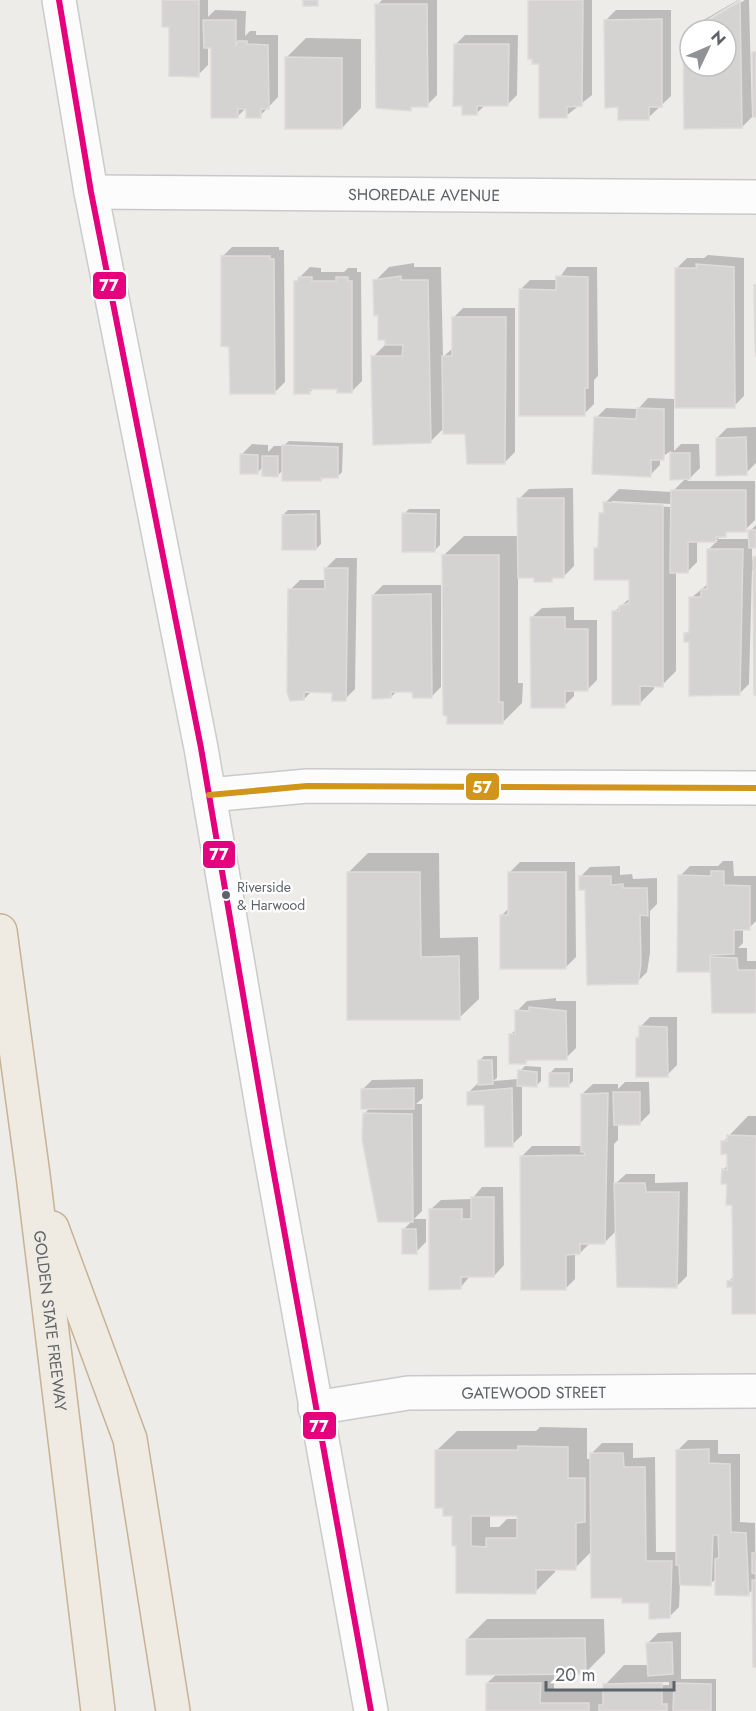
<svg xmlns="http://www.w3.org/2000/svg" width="756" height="1711" viewBox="0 0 756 1711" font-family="Jost,sans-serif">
  <rect width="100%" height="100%" fill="#eeece9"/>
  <!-- shadow -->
  <g fill="#0003" fill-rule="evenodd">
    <path d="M164,0H208V17L215,10L246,11L245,36L250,31H256V35H278V97L260,116L248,106L237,117L212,46H208V65L198,75L170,25Z"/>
    <path d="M382,0H437V95L427,105H414L410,109L377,5Z"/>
    <path d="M529,0H592V95L566,116L541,62Z"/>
    <path d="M738,0H739L693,28L695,25Z"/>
    <path d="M745,0H749L752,117L742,127H686L685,36L690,30V66H726V30H695Z"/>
    <path d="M616,10H671V96L648,118L606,20Z"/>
    <path d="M465,35H518L517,95L507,105H485L476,114L455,45Z"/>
    <path d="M306,38L361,39V108L342,128L286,58Z"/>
    <path d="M232,247H279V250H284L285,382L275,392L222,257Z"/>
    <path d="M708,255L744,258V396L734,406L677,268L687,258H704Z"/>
    <path d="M414,263V267H441L443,357L454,347L453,318L463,308H515V452L505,462L466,432L444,428L430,442L373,357L386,344L375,281L389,267Z"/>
    <path d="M310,267L321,268V272H344L348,268H357V272H361L362,381L352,391L339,387L314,388L309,393L295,282Z"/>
    <path d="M567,267H597L598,376L594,380V404L584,414L520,290L530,280H558Z"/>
    <path d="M648,398L674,399V451L681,444H699L700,468L687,481H755V520L745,530H731L717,539H750V531L756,525V547H752V560L756,556V693L754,570H752L749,684L739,694L685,634L691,629V598L709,583V549L718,540L697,541V562L687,572H676V671L662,685H654V689L640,703L614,612L630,598L631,578L596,548L600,544L601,514L605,509V503L619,489L672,492L686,478L672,479L671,451L660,458V465L650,475L596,418L606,408L638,409ZM612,501L671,504V507L612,504Z"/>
    <path d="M756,427V463L746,473L717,438L727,428Z"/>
    <path d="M289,441L343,443L342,472L337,477H324L321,480L284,469L278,475L263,467L257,473L242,454L252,444L268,445V452L274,446H283Z"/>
    <path d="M573,488L574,566L564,576H555L551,580L518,576V683H523L522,703L503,722L444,555L464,536H519V499L529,489Z"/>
    <path d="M409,509H440V545L435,550L404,514Z"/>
    <path d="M288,510H320L321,544L316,549L283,515Z"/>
    <path d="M336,558H357L355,689L345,699L333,691H312L304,699L290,590L300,580H326V568Z"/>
    <path d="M383,585H441V687L431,697L414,691H397L391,697L373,595Z"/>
    <path d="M574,607V620H597V680L587,690L574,689V696L564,706L531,618L542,608Z"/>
    <path d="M368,853H439L440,938L478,937L479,999L459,1018L348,873Z"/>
    <path d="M723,861H733L734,876H756V921L749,928H743V943L738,948H747V961H756V1012L712,970H678L680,876L690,866H718Z"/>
    <path d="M520,862H575L576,957L566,967L501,916L510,907V872Z"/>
    <path d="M620,866V875L632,874L633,879L657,878V904L650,911V953L647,972L637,982L580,877L590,867Z"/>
    <path d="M556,998V1001H576V1048L566,1058L530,1059L525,1063L511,1034L517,1029V1011L527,1001Z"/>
    <path d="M650,1017H677V1065L667,1075L637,1038L640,1035V1027Z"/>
    <path d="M484,1056H497V1078L493,1081L519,1079L520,1071L525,1066L541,1067V1081L536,1086L522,1085V1135L512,1145L485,1103L468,1093L478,1083L479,1061Z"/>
    <path d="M555,1068H573V1081L568,1086L550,1073Z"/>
    <path d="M423,1079V1098L416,1104H422V1211L414,1219H426V1242L416,1252L404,1229L412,1221L364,1114L371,1107L362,1090L372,1080Z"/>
    <path d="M625,1082H649L650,1113L640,1123H618V1140L614,1144V1185L626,1174H655V1183L688,1182L687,1276L677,1286L616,1231L604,1243H590L580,1253H575V1279L565,1289L522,1156L532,1146H583L582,1094L593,1084H618V1089Z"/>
    <path d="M748,1116H756V1313L729,1281L734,1276V1203L723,1170L729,1164L728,1153L723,1142Z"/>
    <path d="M482,1187H503L504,1265L494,1276H470L460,1288L430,1210L441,1200L472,1199Z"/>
    <path d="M540,1427L587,1428V1459H592V1453L602,1443H633V1458L655,1457L656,1552H678V1450L688,1440H718V1454H740V1522L755,1523L756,1666L754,1589L748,1594L717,1578L710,1584H680L679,1607L669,1617L651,1602L623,1597L592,1551L575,1568H555V1572L535,1592L458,1545L453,1514L437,1450L457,1431H536ZM490,1515H519V1519H507L499,1527H490Z"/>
    <path d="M487,1619H604L605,1653L585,1673H554V1689H605V1685L624,1665H649L648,1643L658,1633L681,1632V1679H716V1711H487V1683L497,1674L467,1639ZM669,1682V1685L622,1686V1683Z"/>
  </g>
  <!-- building -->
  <g fill="#d5d3d2" stroke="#dedcd8" stroke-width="1.5" fill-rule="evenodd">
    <path d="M162,0H199V77L169,76V27H162Z"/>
    <rect x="303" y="0" width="15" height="6"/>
    <path d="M528,0H583L582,106L567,107V118H539V64H532V59H528Z"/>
    <path d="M740,1L742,128L684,129L683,35L690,31V66H726V30H692Z"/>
    <path d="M375,4H427L428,107H411V111L376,108Z"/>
    <path d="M662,19V107H649V120H618V107L605,108L604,20Z"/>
    <path d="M203,20H236V46L238,41H247V44L268,45L269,109H261V118H246V109H238V118H211V48H204Z"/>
    <path d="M454,44H509L508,106H477V115H462V106H453Z"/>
    <path d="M752,52H756V117H753Z"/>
    <path d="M285,57L342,58V129H285Z"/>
    <path d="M221,256H270V259H274L275,394H230L229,347L221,346Z"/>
    <path d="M696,264L734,267L735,408H675V268H697Z"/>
    <path d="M401,276V280H428L431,443L373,445L371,356H402L403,345H385V340H378V315L374,316L373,280Z"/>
    <path d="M556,276L588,277V388H585V416H519V289L556,290Z"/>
    <path d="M298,277H312V281H336V277H348V281H352V393H337V389H310V394H294V281H298Z"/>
    <path d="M754,285H756V357L755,348Z"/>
    <path d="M452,317H506L505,464H467L465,434H443L442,356H452Z"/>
    <path d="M637,408L664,409V460H651V477L592,474L594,417L636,419Z"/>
    <path d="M746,437L747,475L716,476V438Z"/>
    <path d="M282,445L338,447V478H321V481H282Z"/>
    <path d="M670,453H690V479L670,480Z"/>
    <path d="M240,454L258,455V474H240Z"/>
    <path d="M262,456H278V477L262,476Z"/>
    <path d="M671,490H746V532H726V537H716V542H688V573H670Z"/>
    <path d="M517,498H564V578H552V582H534V578H518Z"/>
    <path d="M603,502L663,505V687L640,686V705H612V611H619V606L629,603V580H594V548H598L599,513H604Z"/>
    <path d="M402,513L436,514L435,552H402Z"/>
    <path d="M316,514V550H282V515Z"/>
    <path d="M748,530H756V548H749Z"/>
    <path d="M707,549H743L740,695L689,696V642H684V633H689V597H701V589H707Z"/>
    <path d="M442,555H499V702H503V724H447V716L443,715Z"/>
    <path d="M753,557H756V695H754Z"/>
    <path d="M324,568H348L346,701H332V693L304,692V700L290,701L287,692L288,589H325Z"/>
    <path d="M431,594L432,698H413L412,692H391V698L372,699V595Z"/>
    <path d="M530,617H565V629H588V691H565V708H531Z"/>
    <path d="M711,871H724V885L750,886V930H734V954L710,955V972H677L678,875L711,876Z"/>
    <path d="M347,872H420L421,957L459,956L460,1020H347Z"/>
    <path d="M508,872H566V969H500V915H508Z"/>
    <path d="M579,876H611V885L623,884V888H647L648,916L640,915L641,964L638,984L587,985L585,890H579Z"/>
    <path d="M710,957L737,958L738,970H756V1013H712Z"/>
    <path d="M529,1007L566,1011L567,1060H526V1064H509V1034H515V1010L529,1011Z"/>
    <path d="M639,1026L667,1027L668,1077H636V1038H639Z"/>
    <path d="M478,1060H492L493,1084L478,1085Z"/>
    <path d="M518,1070L537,1072V1087L517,1086Z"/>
    <rect x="549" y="1073" width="20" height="14"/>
    <path d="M414,1088V1109H361V1089Z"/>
    <path d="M512,1088L513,1147H485L484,1105H467V1092Z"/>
    <path d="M613,1092H640V1125H614Z"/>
    <path d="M608,1093L605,1244H580V1254L566,1255V1290H521L520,1156L585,1155L584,1152H581V1094Z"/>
    <path d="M363,1113L412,1114L413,1222H378L362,1139Z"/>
    <path d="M727,1135L756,1136V1314H732V1287H727V1281L733,1280L732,1205H726L727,1184H721L722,1169L727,1170V1154H721V1141H727Z"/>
    <path d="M614,1183H645L646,1192H679L677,1288L617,1287Z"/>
    <path d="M471,1197H494V1277H461V1289L429,1290V1209H462V1219H471Z"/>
    <path d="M402,1229H416L417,1254H402Z"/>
    <path d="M518,1446L568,1447V1478H585V1522L576,1523V1570H536V1594L456,1593V1546H452V1516H443V1508H435V1450H518ZM471,1516H517V1538H486V1547L471,1546Z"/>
    <path d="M709,1449V1463L730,1464L731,1532L746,1533L749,1596L715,1595V1559L719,1558L718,1535H713L711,1586L680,1585L679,1565H676V1450Z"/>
    <path d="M590,1453H623L624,1467H645L646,1561H672L670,1618L649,1619V1603H622V1598H591Z"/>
    <path d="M752,1553H756V1574L752,1573Z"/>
    <path d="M752,1580H756V1667H753Z"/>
    <path d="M585,1638L586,1674L466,1675V1639Z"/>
    <path d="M672,1642L673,1674L648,1676L646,1643Z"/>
    <path d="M486,1683H541L540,1703H589V1711H486Z"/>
    <path d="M662,1683V1704H667V1711H599V1705H603V1684Z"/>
    <path d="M674,1683L711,1684V1711H673Z"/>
  </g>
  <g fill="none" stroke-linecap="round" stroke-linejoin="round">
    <!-- street casing -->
    <g stroke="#cac9ca" stroke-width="36">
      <g id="street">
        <path id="s1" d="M91,192L756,197"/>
        <path d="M209,795L307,786L756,788"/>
        <path id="s2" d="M315,1408L408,1393L756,1391"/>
      </g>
    </g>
    <!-- secondary casing -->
    <g stroke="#cacbcb" stroke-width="36">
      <path id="secondary" d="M59,0L91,192L201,748L268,1141L371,1711"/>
    </g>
    <!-- highway casing -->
    <g stroke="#c7b295" stroke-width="36">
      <g id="highway">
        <path id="s3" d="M0,931L33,1175L98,1711"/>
        <path d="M52,1228L130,1439L173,1711"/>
      </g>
    </g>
    <!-- street -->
    <use href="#street" stroke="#fcfcfc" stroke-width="33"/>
    <!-- secondary -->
    <use href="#secondary" stroke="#fcfcfc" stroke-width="33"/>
    <!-- highway -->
    <use href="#highway" stroke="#f0ebe2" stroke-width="33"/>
    <!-- bus-1 casing -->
    <g stroke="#fff" stroke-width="10">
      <path id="bus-1" d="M59,0L91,192L201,748L268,1141L371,1711"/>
    </g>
    <!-- bus-2 casing -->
    <g stroke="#fff" stroke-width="10">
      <path id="bus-2" d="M209,795L307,786L756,788"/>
    </g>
    <!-- bus-1 -->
    <use href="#bus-1" stroke="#e5007d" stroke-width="6"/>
    <!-- bus-2 -->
    <use href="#bus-2" stroke="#d0951a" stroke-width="6"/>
  </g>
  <!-- markers -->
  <circle fill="#5d6368" stroke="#fff" stroke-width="2" cx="226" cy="895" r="5"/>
  <g text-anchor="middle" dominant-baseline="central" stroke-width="4.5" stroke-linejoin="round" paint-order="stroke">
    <!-- bus labels -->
    <g font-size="14" fill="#5d6368" stroke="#fff" text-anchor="start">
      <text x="237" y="887">Riverside<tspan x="237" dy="18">&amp; Harwood</tspan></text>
    </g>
    <!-- street labels -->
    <g font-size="16" fill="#5d6368" stroke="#fff">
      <text stroke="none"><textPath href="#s1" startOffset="333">SHOREDALE AVENUE</textPath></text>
      <text stroke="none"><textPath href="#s3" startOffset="393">GOLDEN STATE FREEWAY</textPath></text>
      <text stroke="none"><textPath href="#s2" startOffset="220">GATEWOOD STREET</textPath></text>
    </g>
  </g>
  <g stroke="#fff" stroke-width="2">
    <rect x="92" y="271" width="35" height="29" rx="6" fill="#e5007d"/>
    <rect x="465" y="772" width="35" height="29" rx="6" fill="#d0951a"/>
    <rect x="202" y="840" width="34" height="29" rx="6" fill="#e5007d"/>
    <rect x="302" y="1411" width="35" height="29" rx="6" fill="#e5007d"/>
  </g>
  <g font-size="16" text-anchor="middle" font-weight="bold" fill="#fff">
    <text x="109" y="291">77</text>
    <text x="482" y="793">57</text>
    <text x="219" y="860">77</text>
    <text x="319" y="1432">77</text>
  </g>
  <!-- north arrow -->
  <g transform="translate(708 48) rotate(46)"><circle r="28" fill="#ffffff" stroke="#bec1c3" stroke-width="1.5"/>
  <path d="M0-4.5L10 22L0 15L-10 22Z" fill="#909395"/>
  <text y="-9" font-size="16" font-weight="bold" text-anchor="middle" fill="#5d6368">N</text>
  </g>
  <!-- scale -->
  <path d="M546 1681v9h128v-9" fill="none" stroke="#5d6368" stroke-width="3"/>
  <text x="555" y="1681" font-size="18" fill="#5d6368" stroke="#ffffff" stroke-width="4.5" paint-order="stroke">20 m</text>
</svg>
